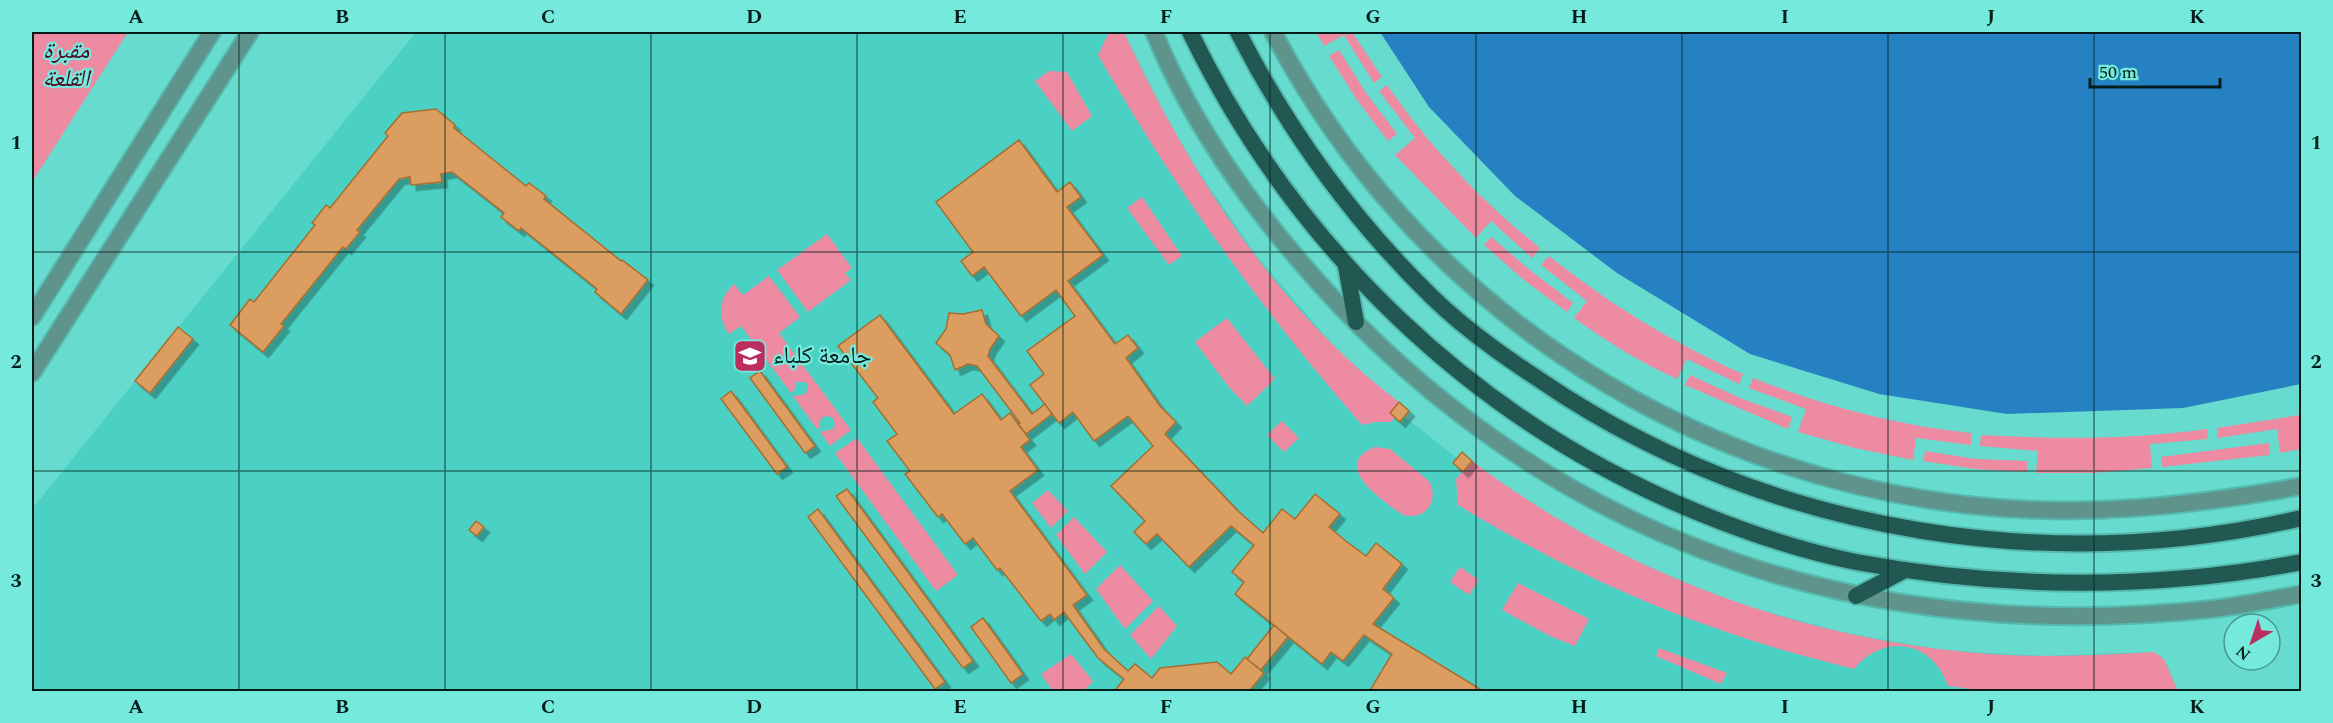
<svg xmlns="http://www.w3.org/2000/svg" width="2333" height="723" viewBox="0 0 2333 723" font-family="Spectral,'Noto Naskh Arabic',serif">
  <defs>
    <filter id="shadow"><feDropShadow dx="5.5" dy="5.5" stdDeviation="0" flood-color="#0004"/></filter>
  </defs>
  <rect width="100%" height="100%" fill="#67dbce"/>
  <!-- built -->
  <path fill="#4ad1c3" d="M416,32H1124L1168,120L1195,166L1256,255L1326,337L1363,375L1409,411L1405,417L1457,458L1453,463L1462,471L1472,461L1514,493L1602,545L1648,567L1742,605L1841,632L1941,650L2043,656L2154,652L2164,659L2178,691L32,692V509Z"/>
  <!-- green -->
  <g fill="#ec8ba2">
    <path d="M32,32H128L32,182Z"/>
    <path d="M1109,32H1124C1188,170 1276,309 1399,402L1390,413L1395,418L1391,422H1376L1362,425C1259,307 1176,190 1098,55Z"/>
    <path d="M1316,32H1352L1382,77L1374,83L1344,35L1324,46Z"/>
    <path d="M1339,50L1366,93L1397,134L1388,141L1357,100L1329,56Z"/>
    <path d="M1049,71L1067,72L1092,116L1072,131L1035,81Z"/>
    <path d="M1387,85C1432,149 1479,199 1540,248L1532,258L1491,221L1476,238L1395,155L1415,138L1379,91Z"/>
    <path d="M1142,197L1182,256L1169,265L1127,208Z"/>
    <path d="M827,234L852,268L845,273L851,280L808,312L777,270Z"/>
    <path d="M1491,237L1531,271L1573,303L1567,312L1524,280L1484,245Z"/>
    <path d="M1549,256C1611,305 1671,342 1743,374L1739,384L1687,359L1677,379C1640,362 1607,342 1574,318L1587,301L1541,265Z"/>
    <path d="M769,276L800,317L779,333L851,430L830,446L820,432L833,429L835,424L833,418L828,416L823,417L819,422L820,427L817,429L793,396L806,394L808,385L805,382H796L794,391L791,393L741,326L729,334C717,317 718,299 734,284L743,295Z"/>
    <path d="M1227,318L1275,379L1247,406L1228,386L1195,342Z"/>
    <path d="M1690,375L1740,398L1792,417L1788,429L1685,385Z"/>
    <path d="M1753,378C1824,406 1895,425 1971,433V445L1916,438L1913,460L1855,448L1798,432L1806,409L1749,388Z"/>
    <path d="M2301,415V449L2280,453L2277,429L2218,438L2217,428Z"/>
    <path d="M1282,421L1299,438L1284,452L1267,435Z"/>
    <path d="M2207,429L2208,439L2150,444L2152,468L2093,473H2036L2038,451L1980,446L1981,435C2058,439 2131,440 2207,429Z"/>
    <path d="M857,438L958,575L936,591L835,453Z"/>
    <path d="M2269,443L2270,455L2162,467L2161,457Z"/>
    <path d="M1375,447L1390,449L1429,481C1440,501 1425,521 1403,515C1383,501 1329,465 1375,447Z"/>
    <path d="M1925,451L1976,459L2028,461L2027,472L1975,469L1923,461Z"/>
    <path d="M1472,461C1622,574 1803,641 1991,654C2045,658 2100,655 2154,652L2164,659L2178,691H1987L1948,686C1933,641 1884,632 1854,669C1709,634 1586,583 1458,505L1456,479Z"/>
    <path d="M1048,490L1068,511L1051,528L1032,503Z"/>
    <path d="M1074,517L1107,552L1085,574L1056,535Z"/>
    <path d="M1120,565L1153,601L1125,629L1096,589Z"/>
    <path d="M1460,567L1479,580L1469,595L1450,582Z"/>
    <path d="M1518,583L1589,619L1575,646L1550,636L1502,610Z"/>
    <path d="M1159,606L1177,626L1151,659L1130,635Z"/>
    <path d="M1659,648L1727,673L1721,684L1656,656Z"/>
    <path d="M1071,654L1093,681L1084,691H1053L1041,674Z"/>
  </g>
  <!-- water -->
  <path fill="#2681c2" d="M1380,32H2301V384L2183,408L2007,414L1879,394L1750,354L1617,273L1515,196L1429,107Z"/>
  <!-- building -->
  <g fill="#dc9e60" stroke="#a76e2e" stroke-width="1.5" filter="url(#shadow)">
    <path d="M436,109L455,125L454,128L526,186L529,183L546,196L544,199L621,261L622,260L648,280L621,314L595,292L597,289L521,228L519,231L501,217L504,213L452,172L441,174L442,182L411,185L410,177L399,179L357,230L360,232L346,249L343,247L281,324L284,326L263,352L230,325L250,299L254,302L315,225L312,223L326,205L330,208L388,136L385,133L402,113Z"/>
    <path d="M1019,140L1057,192L1070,182L1081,197L1067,207L1103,255L1068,281L1115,344L1128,335L1138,348L1126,358L1160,406L1176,422L1165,434L1238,511L1263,533L1282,509L1295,519L1315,494L1340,514L1329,527L1347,542L1366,556L1376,543L1402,564L1383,589L1394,598L1373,624L1485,692H1369L1392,654L1364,635L1343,661L1331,652L1322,664L1235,594L1244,582L1232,572L1254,545L1231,526L1189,567L1157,534L1146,544L1134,532L1145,521L1111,486L1153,446L1128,416L1094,441L1073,412L1059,423L1030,385L1044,374L1027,351L1075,316L1056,290L1021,316L984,267L972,276L961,261L973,252L936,202Z"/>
    <path d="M982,310L986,324L999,336L990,349L988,356L1032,414L1045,404L1052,414L1026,434L1018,424L1020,423L977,366L968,364L955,370L950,355L936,343L946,329L949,313L963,314Z"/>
    <path d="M880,315L954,414L982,394L1001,420L1010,413L1030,440L1021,447L1038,470L1010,491L1087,595L1073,605L1104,649L1128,671L1135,664L1152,678L1160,668L1217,662L1231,674L1245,657L1264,673L1250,690L1253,692H1114L1124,679L1098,658L1064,612L1054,620L1050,614L1041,621L1000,568L997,570L973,538L965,544L942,514L938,517L905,474L910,471L887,441L897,434L873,402L878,398L838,346Z"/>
    <path d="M178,327L193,339L150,393L135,381Z"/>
    <path d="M760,371L815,446L805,453L750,378Z"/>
    <path d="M731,391L787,467L777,474L721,399Z"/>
    <path d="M1399,402L1409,411L1400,422L1390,413Z"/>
    <path d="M1462,452L1472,461L1463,472L1453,463Z"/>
    <path d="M847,489L973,661L963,668L836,496Z"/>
    <path d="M818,509L945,682L935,689L808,517Z"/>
    <path d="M476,521L484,527L477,536L469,530Z"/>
    <path d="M983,618L1023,674L1011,683L971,627Z"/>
    <path d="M1274,625L1288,637L1261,670L1247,659Z"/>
  </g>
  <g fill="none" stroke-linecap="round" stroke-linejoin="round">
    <!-- tertiary casing -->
    <g stroke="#55b9ae" stroke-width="20">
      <g id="tertiary">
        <path d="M1154,32C1196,135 1264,225 1340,306C1575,552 1877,644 2212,609C2242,606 2272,599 2302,594"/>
        <path d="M1273,32C1411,296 1672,472 1968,505C2079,518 2193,506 2302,486"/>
        <path d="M32,317L212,32"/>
        <path d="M32,373L250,32"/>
      </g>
    </g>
    <!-- trunk casing -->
    <g stroke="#55b9ae" stroke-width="20">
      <g id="trunk">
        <path d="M1190,32C1295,248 1474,421 1697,512C1748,533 1802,551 1856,562C2002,589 2156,590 2302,562"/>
        <path d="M1238,32C1288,130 1353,220 1432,297C1471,335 1518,366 1564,396C1782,534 2050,576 2302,518"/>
        <path d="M1346,266L1356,322"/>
        <path d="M1856,596L1905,570"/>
      </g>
    </g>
    <!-- tertiary -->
    <use href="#tertiary" stroke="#5f948d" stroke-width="16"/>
    <!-- trunk -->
    <use href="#trunk" stroke="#215852" stroke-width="16"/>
  </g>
  <!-- grid -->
  <path fill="none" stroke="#041d1a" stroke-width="1.5" stroke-opacity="0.55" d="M239,32V692M445,32V692M651,32V692M857,32V692M1063,32V692M1270,32V692M1476,32V692M1682,32V692M1888,32V692M2094,32V692M32,252H2302M32,471H2302"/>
  <!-- icons -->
  <defs>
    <g id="university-square" transform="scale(1.725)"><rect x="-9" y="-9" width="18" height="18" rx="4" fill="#bb2e5f" stroke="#75e9db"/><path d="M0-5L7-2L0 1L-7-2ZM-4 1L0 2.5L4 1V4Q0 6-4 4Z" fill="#fff"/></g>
  </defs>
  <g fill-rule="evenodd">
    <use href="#university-square" x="750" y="356"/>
  </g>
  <g text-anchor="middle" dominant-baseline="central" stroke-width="4.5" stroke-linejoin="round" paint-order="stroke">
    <!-- park labels -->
    <g font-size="24" font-style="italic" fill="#4d0c23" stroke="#75e9db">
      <text x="66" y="51">مقبرة<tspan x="66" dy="28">القلعة</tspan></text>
    </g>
    <!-- poi labels -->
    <g font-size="24" fill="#041d1a" stroke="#75e9db" text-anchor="start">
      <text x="773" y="356">جامعة كلباء</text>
    </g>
  </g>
  <!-- border -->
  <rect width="2333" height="723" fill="none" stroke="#75e9db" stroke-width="66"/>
  <!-- north arrow -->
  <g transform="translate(2252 642) rotate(219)"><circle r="28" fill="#75e9db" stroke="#48978e" stroke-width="1.5"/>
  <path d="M0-4.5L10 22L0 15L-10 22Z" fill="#bb2e5f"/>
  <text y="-9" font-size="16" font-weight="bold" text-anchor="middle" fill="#041d1a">N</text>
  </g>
  <!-- scale -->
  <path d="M2090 78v9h130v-9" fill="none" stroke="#041d1a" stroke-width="3"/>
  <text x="2099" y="78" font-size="18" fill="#041d1a" stroke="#75e9db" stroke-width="4.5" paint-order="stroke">50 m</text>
  <rect x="33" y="33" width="2267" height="657" fill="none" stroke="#041d1a" stroke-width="2"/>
  <g font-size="20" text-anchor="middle" font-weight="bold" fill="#041d1a">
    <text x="136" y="23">A</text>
    <text x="342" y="23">B</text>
    <text x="548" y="23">C</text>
    <text x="754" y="23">D</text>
    <text x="960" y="23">E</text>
    <text x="1166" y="23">F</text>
    <text x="1373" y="23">G</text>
    <text x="1579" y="23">H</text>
    <text x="1785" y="23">I</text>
    <text x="1991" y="23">J</text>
    <text x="2197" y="23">K</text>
    <text x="16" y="149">1</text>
    <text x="2316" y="149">1</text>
    <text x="16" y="368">2</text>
    <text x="2316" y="368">2</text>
    <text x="16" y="587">3</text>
    <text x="2316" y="587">3</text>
    <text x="136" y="713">A</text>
    <text x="342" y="713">B</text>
    <text x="548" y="713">C</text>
    <text x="754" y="713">D</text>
    <text x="960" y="713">E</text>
    <text x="1166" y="713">F</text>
    <text x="1373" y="713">G</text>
    <text x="1579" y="713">H</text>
    <text x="1785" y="713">I</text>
    <text x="1991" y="713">J</text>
    <text x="2197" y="713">K</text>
  </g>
</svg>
